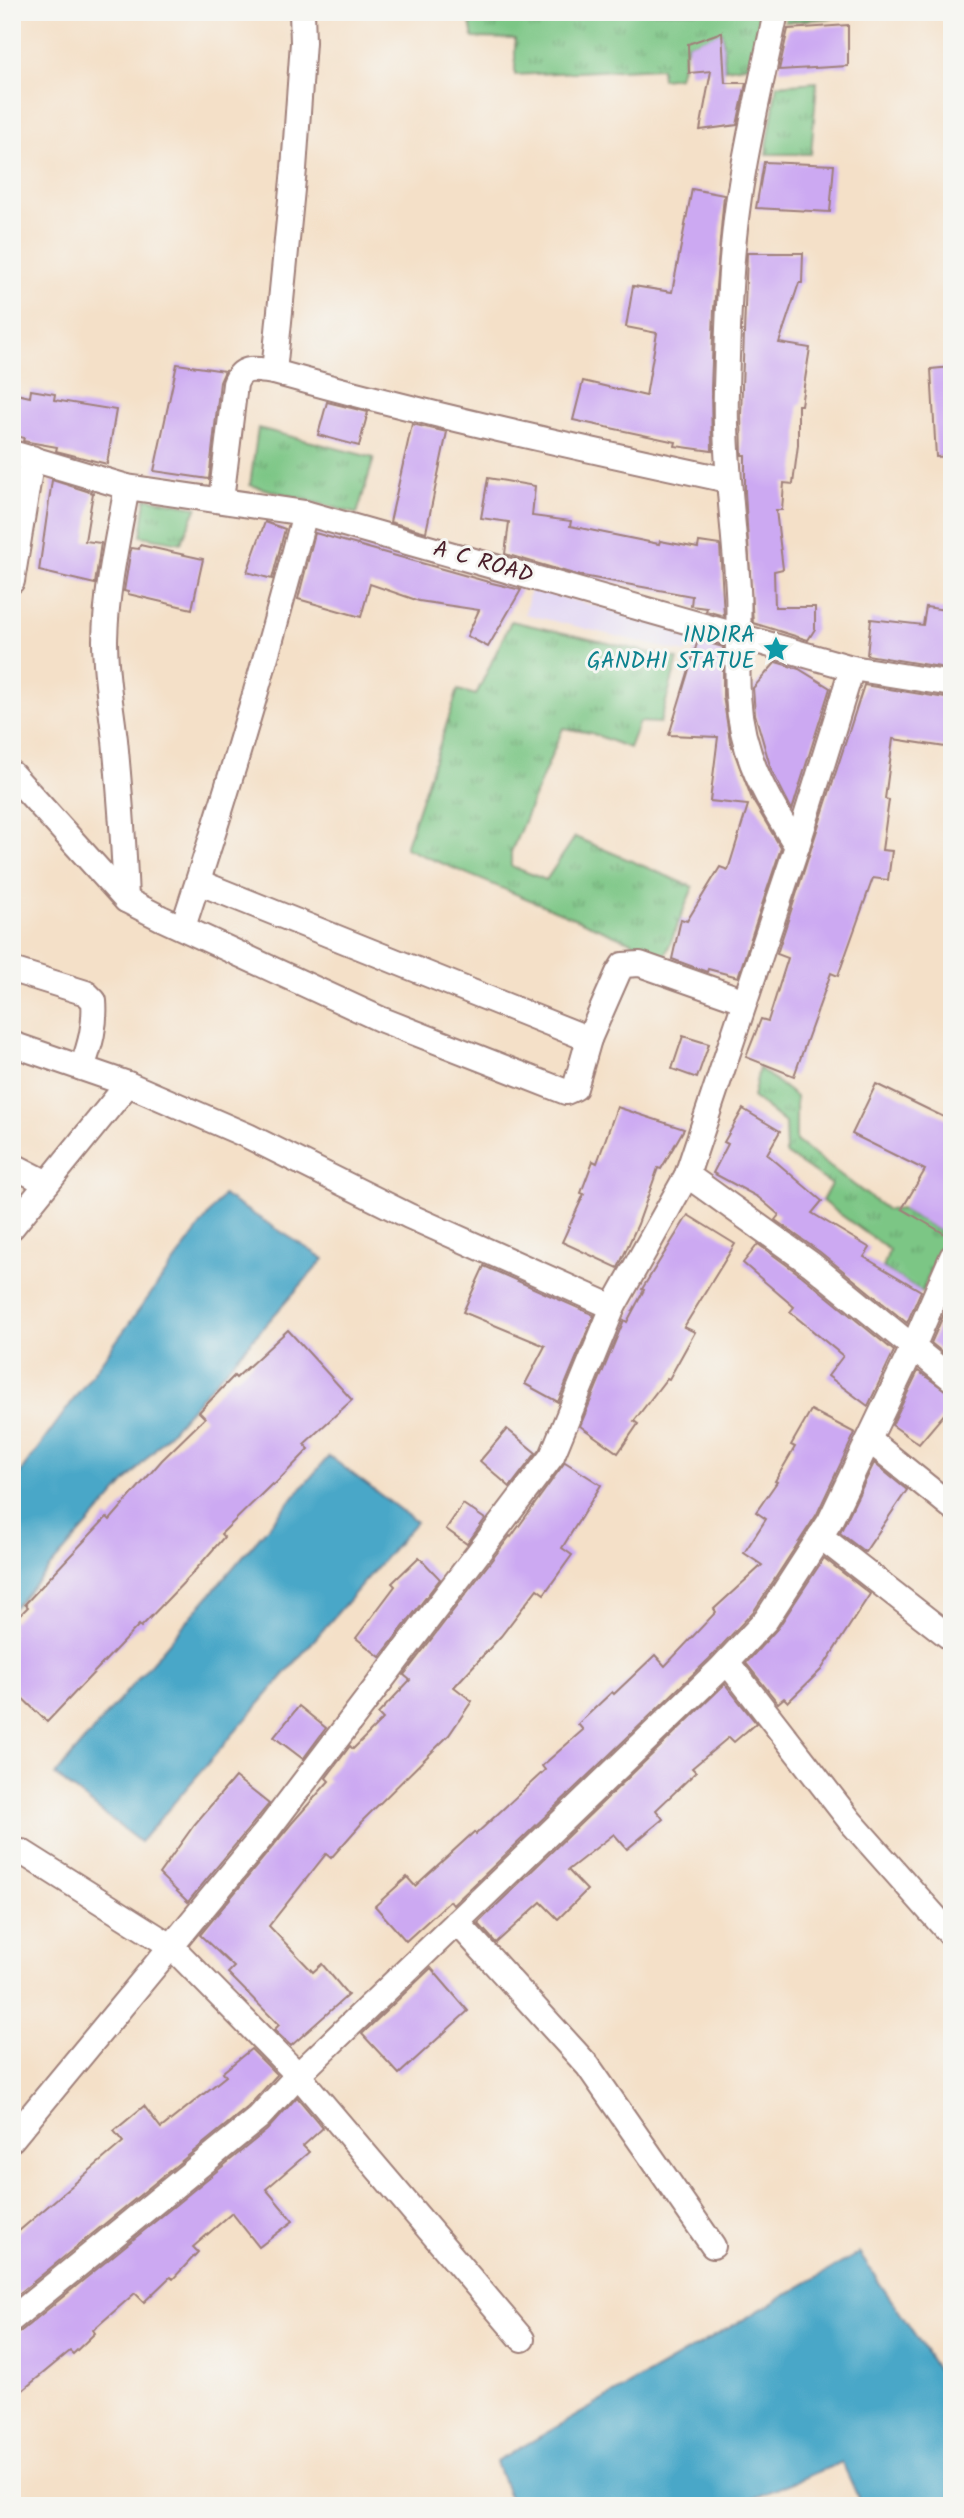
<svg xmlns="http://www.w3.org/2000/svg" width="964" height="2518" viewBox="0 0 964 2518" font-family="Kalam,sans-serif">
  <defs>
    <pattern id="grass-tufts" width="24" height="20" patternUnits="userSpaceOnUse" patternTransform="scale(1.75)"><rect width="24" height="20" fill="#7bc685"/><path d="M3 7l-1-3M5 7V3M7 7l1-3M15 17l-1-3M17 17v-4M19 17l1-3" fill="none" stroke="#67a06d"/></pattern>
  </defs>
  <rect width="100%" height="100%" fill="#f6f6f2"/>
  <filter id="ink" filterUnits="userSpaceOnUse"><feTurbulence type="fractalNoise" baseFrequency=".0143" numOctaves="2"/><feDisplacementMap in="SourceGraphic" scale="14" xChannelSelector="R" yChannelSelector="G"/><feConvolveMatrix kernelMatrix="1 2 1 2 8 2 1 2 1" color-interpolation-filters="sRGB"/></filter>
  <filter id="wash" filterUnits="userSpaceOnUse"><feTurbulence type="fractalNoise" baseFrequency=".00686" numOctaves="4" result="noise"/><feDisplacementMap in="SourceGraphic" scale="28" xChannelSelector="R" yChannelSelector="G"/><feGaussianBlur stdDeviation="1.57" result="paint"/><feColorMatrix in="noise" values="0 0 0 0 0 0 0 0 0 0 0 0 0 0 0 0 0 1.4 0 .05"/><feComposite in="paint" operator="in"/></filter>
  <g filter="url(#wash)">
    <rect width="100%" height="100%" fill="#f4e0c8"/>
    <!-- built -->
    <path fill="#e1d4f4" d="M530,589L694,631L686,653L525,614Z"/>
    <!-- grass -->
    <g fill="url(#grass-tufts)" stroke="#627258" stroke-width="2">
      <path d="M468,12H762L751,65L725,69L722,33L688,44L679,77L662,79L661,68L515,75V39L473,38Z"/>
      <path d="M785,12H845V17L785,22Z"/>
      <path d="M817,82L811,154H766L777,85Z"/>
      <path d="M258,428L374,458L357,514L250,485Z"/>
      <path d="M146,498L197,507L181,543L141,536Z"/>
      <path d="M511,621L678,659L660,723L639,722L629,748L591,733L563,728L511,852V866L546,880L575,837L693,887L665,956L405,848L458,690L476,695Z"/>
      <path d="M759,1068L796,1097V1141L887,1210L902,1209L945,1234L922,1292L883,1268L889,1250L822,1201L831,1184L786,1154L785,1123L753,1097Z"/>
    </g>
    <!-- water -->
    <g fill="#49a7c8" stroke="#4a637a" stroke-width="2">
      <path d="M223,1195L324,1259L12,1610V1484Z"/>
      <path d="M329,1456L416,1522L140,1842L55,1775Z"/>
      <path d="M859,2253L918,2339L952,2395V2506H862L842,2462L735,2506H512L496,2462Z"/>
    </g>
    <g id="blocks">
      <!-- building -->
      <g fill="#cca9f2">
        <path d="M848,25V66L779,70L788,29Z"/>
        <path d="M722,32L725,83H746L737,125L700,130L711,71L689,73L688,44Z"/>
        <path d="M764,162L834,165L830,212L756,208Z"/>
        <path d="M692,189L724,195L714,309L711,389L712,451L675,446L676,442L573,420L583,381L646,396L657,333L626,327L633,286L672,292Z"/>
        <path d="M747,253H803L802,283H799L779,343L810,348L801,405H798V445L793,484L784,483L782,510H776L783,569L774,571L775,607H815V629L808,640L753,623L745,492V455H742L741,414Z"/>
        <path d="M177,364L225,371L220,382L209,479L154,471Z"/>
        <path d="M952,367V456L936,457L931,369Z"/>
        <path d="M31,390L55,394L54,400L116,410L107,464L56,451L57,447L23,441L24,438L12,435V393L30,397Z"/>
        <path d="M327,402L368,412L359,446L318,435Z"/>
        <path d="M412,424L447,432L426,532L390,522Z"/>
        <path d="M488,478L535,486L532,516L571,521L570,526L659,544L660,541L698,548L699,542L720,545L724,616L706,611L707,608L691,606L692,596L577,575L505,554L509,522L481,518Z"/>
        <path d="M52,480L93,493L85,541L101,543L95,584L39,571Z"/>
        <path d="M265,522L285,529L272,579L247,572Z"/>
        <path d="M315,533L492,583L521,590L488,647L467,636L479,610L419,601L370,584L361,617L298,599Z"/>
        <path d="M140,545L203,559L192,609L128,594V592L124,591L131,548L139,549Z"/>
        <path d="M926,607L952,611V669L867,655L871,619L923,625Z"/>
        <path d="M698,640L723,647V696L730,741L752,799L781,848L738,977L708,969L707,972L672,959L681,919L687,921L720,867L728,870L748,805L710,801L718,737L669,735Z"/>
        <path d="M776,662L799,669L830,688L792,810L771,769L755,714L753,688Z"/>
        <path d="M864,685L952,699V748L893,739L885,799L889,800L882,850L892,851L888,880L873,878L838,976L831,973L794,1076L746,1057L761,1019L768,1021L788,958L777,954Z"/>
        <path d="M683,1036L709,1044L697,1078L672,1069Z"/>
        <path d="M876,1084L952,1121V1238L902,1209L925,1170L852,1134Z"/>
        <path d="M617,1107L684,1129L661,1169L658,1168L638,1224L618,1268L562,1242L584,1194L581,1193L593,1161L597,1163Z"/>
        <path d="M743,1109L780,1131L767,1154L822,1201L812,1213L870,1248L864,1257L921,1291L907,1323L820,1252L775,1220L779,1215L758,1197L713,1173L728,1144L724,1142Z"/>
        <path d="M688,1215L735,1244L684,1327L695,1332L669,1379L667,1378L634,1421L638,1424L618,1453L580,1426L624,1320L627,1322L644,1290L642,1289Z"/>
        <path d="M758,1244L802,1276L894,1351L868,1406L828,1376L843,1356L790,1312L794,1307L743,1263Z"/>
        <path d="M484,1266L594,1315L558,1402L525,1384L545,1346L463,1312Z"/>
        <path d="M947,1307L952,1310V1360L931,1343Z"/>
        <path d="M288,1330L352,1400L304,1444L309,1449L274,1485L272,1484L221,1534L224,1537L191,1575L141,1627L139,1625L47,1722L12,1688V1623L28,1607L25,1604L69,1557L107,1517L110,1520L162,1460L205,1418L199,1412L234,1376L236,1378Z"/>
        <path d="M918,1371L952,1395V1405L919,1444L892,1425Z"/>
        <path d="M811,1410L855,1433L817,1514L754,1611L709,1659L453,1905L450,1901L406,1941L375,1906L407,1877L415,1886L474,1832L476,1834L545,1770L542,1766L583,1730L578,1724L612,1692L614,1694L655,1655L665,1666L716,1612L714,1609L762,1565L744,1553L766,1519L756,1512L777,1482L775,1481L795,1447L791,1445Z"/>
        <path d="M507,1429L536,1453L510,1487L480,1461Z"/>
        <path d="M565,1462L601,1485L562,1548L572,1555L544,1594L537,1589L501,1636L454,1687L472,1701L449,1735L361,1822L362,1823L331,1858L326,1854L269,1926L313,1972L322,1964L348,1995L291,2046L274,2030L279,2025L228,1973L234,1967L200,1935L292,1823L329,1781L326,1778L350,1746L353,1749L383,1719L378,1714L410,1680L404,1675L510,1536L511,1537Z"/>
        <path d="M874,1463L907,1490L865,1552L840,1533Z"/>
        <path d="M463,1504L485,1519L467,1544L446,1529Z"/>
        <path d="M419,1557L440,1579L380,1657L356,1638L395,1586L392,1583Z"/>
        <path d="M824,1558L870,1594L821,1670L788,1702L784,1698L778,1703L746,1663L778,1628Z"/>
        <path d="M725,1684L756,1723L734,1742L729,1737L692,1768L696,1772L656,1810L663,1819L627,1849L614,1834L568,1870L587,1890L558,1919L541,1902L496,1943L478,1923Z"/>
        <path d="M299,1706L326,1728L303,1759L274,1737Z"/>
        <path d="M235,1777L269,1804L188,1902L159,1874L194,1825Z"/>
        <path d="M431,1968L468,2011L399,2074L362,2034Z"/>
        <path d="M251,2049L277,2075L248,2107L15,2297L12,2294V2237L123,2142L114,2131L144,2106L161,2128L226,2076L223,2072Z"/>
        <path d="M297,2097L323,2128L303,2146L309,2152L266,2189L293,2221L259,2247L232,2213L193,2247L198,2252L173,2279L170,2277L144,2302L135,2293L93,2330L95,2333L73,2354L70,2351L12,2399V2334L21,2331L267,2130Z"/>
      </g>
    </g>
  </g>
  <g filter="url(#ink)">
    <use href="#blocks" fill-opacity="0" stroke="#9f807a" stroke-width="2"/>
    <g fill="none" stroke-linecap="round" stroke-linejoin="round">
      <!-- minor casing -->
      <g stroke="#9f807a" stroke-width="28">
        <g id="minor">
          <path d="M302,12L303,42L294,169L274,372C424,414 575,447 728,480"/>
          <path d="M12,453L127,487L305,513L852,668L952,684"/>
          <path d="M221,500L235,384C242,364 257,370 274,372"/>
          <path d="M12,581L32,458"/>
          <path d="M12,774L126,900L161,918L380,1019L566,1092L575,1088L589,1039"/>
          <path d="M797,846L852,668"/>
          <path d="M198,882L589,1039L618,973L623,965L640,964L745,1001"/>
          <path d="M126,900C124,846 120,793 115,740C111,706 105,674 105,640C106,589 118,537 127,487"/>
          <path d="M183,927C228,790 269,652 305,513"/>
          <path d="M12,970L86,993L94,1001C96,1025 90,1045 82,1068"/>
          <path d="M12,1044L128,1084"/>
          <path d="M12,1165L47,1183"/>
          <path d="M687,1175L811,1264L952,1379"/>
          <path d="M12,1227L128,1084L248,1136L409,1216L613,1307"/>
          <path d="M869,1440L952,1507"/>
          <path d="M820,1536L952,1639"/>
          <path d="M727,1662L851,1822L952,1936"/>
          <path d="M12,1853L22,1852L171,1946L298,2075L522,2339"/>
          <path d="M457,1922L588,2066L713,2246"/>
          <path d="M12,2139L269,1828L552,1456L613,1307L687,1175L797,846C766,798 741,754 738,695C736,660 740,625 738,590C734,523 724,456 726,389C728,320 730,246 742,178C751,123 765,67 776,12"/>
          <path d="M12,2319L258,2118L298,2075L720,1669L766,1620L830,1521L913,1347L952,1257"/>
        </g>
      </g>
      <!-- minor -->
      <use href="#minor" stroke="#fff" stroke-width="24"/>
    </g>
  </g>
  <!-- icons -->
  <defs>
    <g id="sight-bare" transform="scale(2.1)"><path d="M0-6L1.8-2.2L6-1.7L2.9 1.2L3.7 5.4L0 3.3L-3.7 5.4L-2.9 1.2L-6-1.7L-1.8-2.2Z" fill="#0f9aa8" stroke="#f6f6f2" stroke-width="2.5" paint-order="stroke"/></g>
  </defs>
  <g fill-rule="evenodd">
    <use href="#sight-bare" x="776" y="649"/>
  </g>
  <g text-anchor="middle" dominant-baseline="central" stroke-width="6" stroke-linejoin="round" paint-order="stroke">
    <!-- street labels -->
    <g font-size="23" fill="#4a1f2b" stroke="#f6f6f2">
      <text transform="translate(483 563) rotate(16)">A C ROAD</text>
    </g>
    <!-- culture labels -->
    <g font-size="23" fill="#0d838f" stroke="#f6f6f2" text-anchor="end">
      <text x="755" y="636">INDIRA<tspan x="755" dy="26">GANDHI STATUE</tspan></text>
    </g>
  </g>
  <!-- margin -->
  <rect width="964" height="2518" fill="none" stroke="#f6f6f2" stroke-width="42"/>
</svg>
